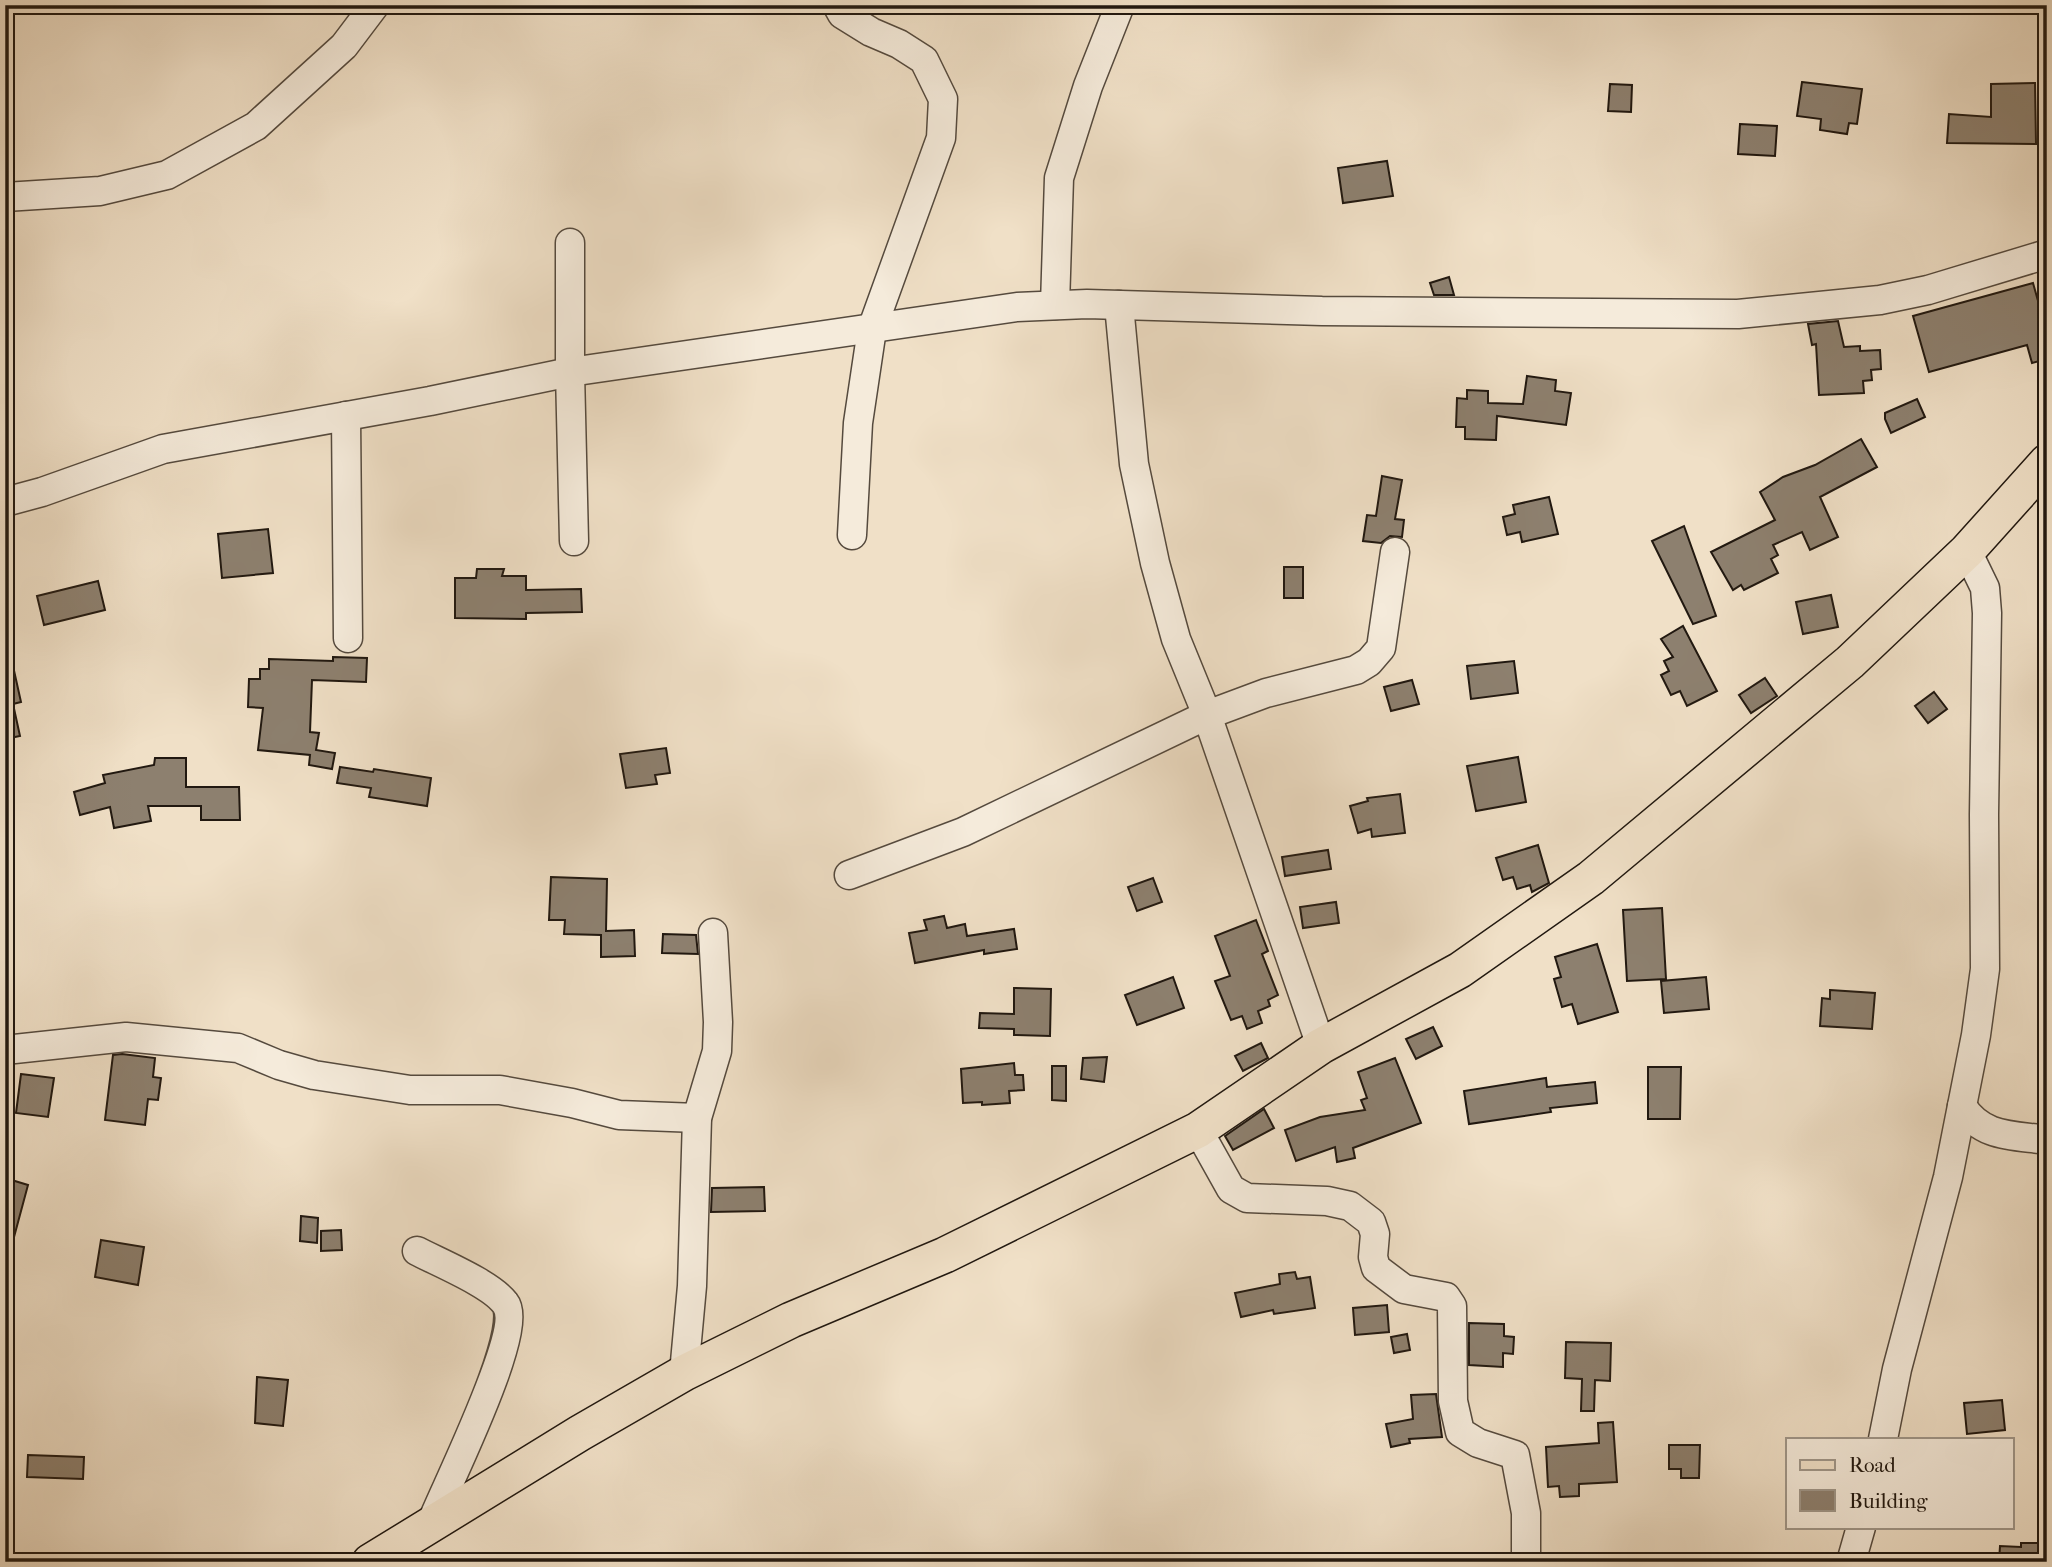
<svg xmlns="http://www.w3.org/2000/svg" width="2052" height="1567" viewBox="0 0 2052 1567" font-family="'IM FELL French Canon',serif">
  <rect width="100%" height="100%" fill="#f0e0c7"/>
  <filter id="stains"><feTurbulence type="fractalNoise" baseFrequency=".00286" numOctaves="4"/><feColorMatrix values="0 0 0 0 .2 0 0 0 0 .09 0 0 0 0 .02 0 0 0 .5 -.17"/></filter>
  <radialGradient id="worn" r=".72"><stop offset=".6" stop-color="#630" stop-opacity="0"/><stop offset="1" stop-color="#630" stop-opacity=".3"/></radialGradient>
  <!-- building -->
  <g fill="#8d806f" stroke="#211810" stroke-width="2">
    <path d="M1802,82L1862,89L1857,124L1849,123L1847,134L1820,130L1821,119L1797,116Z"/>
    <path d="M2035,83L2036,144L1947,143L1949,114L1991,117V84Z"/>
    <path d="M1610,84L1632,85L1631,112L1608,111Z"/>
    <path d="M1740,124L1777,126L1775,156L1738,154Z"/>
    <path d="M1387,161L1393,196L1343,203L1338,168Z"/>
    <path d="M1449,277L1454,295H1434L1430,283Z"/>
    <path d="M2033,283L2047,333V359L2032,363L2027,345L1929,372L1913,316Z"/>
    <path d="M1838,321L1844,347L1860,346V351L1880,350L1881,369L1871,370L1872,380L1863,381L1864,393L1819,395L1816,344L1812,345L1808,324Z"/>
    <path d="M1527,376L1556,380L1555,391L1571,393L1566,425L1497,416L1496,440L1465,439V427H1456L1457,398L1467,399V390L1488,391V403L1523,404Z"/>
    <path d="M1917,399L1925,417L1891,433L1885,419V413Z"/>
    <path d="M1861,439L1877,467L1820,497L1838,537L1810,550L1802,532L1773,545L1778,555L1771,559L1778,573L1744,590L1741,585L1733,590L1711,552L1775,520L1760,492L1783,477L1815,465Z"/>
    <path d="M1382,476L1402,480L1395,519L1404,520L1402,537L1390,536L1381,543L1363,541L1367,515L1376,516Z"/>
    <path d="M1549,497L1558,534L1522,542L1520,532L1507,535L1503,517L1515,514L1513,505Z"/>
    <path d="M1684,526L1716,616L1693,624L1652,541Z"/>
    <path d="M268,529L273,573L222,578L218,534Z"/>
    <rect x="1284" y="567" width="19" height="31"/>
    <path d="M477,569H504L502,576H526V590L581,589L582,612L526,613V619L455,618V578H476Z"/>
    <path d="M98,581L105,610L44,625L37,596Z"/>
    <path d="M1831,595L1838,627L1803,634L1796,602Z"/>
    <path d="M1683,626L1717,691L1687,706L1680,691L1671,695L1661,675L1669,671L1664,661L1673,657L1661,639Z"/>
    <path d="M11,657L21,702L13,704L20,736L5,739V658Z"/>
    <path d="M333,657L367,658L366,682L312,680L310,732L319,733L316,750L335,753L332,769L309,765L310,755L258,750L263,708L248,707L249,679H260V669H269V659L333,661Z"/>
    <path d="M1514,661L1518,693L1471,699L1467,666Z"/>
    <path d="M1765,678L1777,696L1751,713L1739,695Z"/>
    <path d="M1412,680L1419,704L1391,711L1384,687Z"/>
    <path d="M1934,692L1947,709L1928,723L1915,706Z"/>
    <path d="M666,748L670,773L655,775L657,784L626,788L620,754Z"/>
    <path d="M1518,757L1526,802L1476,811L1467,766Z"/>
    <path d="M155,758H186V787H239L240,820H201V806H148L151,821L114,828L110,807L80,815L74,792L105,783L103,775L154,765Z"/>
    <path d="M340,767L373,772L374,769L431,778L427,806L369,797L371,788L337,783Z"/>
    <path d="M1400,794L1405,833L1372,837L1371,829L1358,833L1350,806L1368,801L1367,798Z"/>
    <path d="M1538,845L1549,883L1532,892L1530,885L1517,889L1513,877L1503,880L1496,858Z"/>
    <path d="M1328,850L1331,869L1285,876L1282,857Z"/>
    <path d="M551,877L607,879L606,931L634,930L635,956L601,957V935L564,934L565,920H549Z"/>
    <path d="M1153,878L1162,902L1137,911L1128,887Z"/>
    <path d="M1336,902L1339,923L1303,928L1300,907Z"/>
    <path d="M1662,908L1666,979L1627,981L1623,910Z"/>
    <path d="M944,916L947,928L965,924L967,936L1014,929L1017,949L984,954V950L915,963L909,933L927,930L924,920Z"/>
    <path d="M1256,920L1268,951L1262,954L1278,995L1268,1000L1270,1006L1258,1011L1262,1023L1247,1029L1242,1016L1231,1020L1215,981L1230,976L1215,936Z"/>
    <path d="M663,934L696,935L698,954L662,953Z"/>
    <path d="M1597,944L1618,1012L1578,1024L1572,1004L1562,1007L1554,979L1561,977L1555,957Z"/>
    <path d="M1173,977L1184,1008L1137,1025L1125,995Z"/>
    <path d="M1706,977L1709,1009L1664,1013L1661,981Z"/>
    <path d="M1014,988L1051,989L1050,1036L1014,1035V1029L979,1028L980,1013L1014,1014Z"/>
    <path d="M1830,990L1875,993L1872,1029L1820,1026L1822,998L1830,999Z"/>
    <path d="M1433,1027L1442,1046L1416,1059L1406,1039Z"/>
    <path d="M1261,1043L1268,1058L1243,1071L1235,1056Z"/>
    <path d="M122,1054L155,1058L153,1077L161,1078L158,1100L148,1099L145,1125L105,1120L113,1055Z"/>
    <path d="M1107,1057L1104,1082L1081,1079L1083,1058Z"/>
    <path d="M1395,1058L1421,1123L1353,1148L1355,1158L1337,1162L1335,1147L1296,1161L1285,1130L1320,1117L1365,1110L1361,1100L1367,1098L1358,1072Z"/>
    <path d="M1014,1063L1015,1075H1023L1024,1090L1009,1091L1010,1103L982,1105V1102L963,1103L961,1069Z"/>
    <path d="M1052,1066H1066V1101L1052,1100Z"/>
    <path d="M1648,1067H1681L1680,1119H1648Z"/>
    <path d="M21,1074L54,1078L48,1117L16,1113Z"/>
    <path d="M1546,1078L1547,1087L1595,1082L1597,1103L1550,1108L1551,1112L1469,1124L1464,1091Z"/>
    <path d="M1264,1109L1274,1128L1233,1150L1225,1136Z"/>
    <path d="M5,1178L28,1185L10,1252H5Z"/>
    <path d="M764,1187L765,1211L711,1212L712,1188Z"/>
    <path d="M301,1216L318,1218L317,1243L300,1241Z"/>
    <path d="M341,1230L342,1250L321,1251V1231Z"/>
    <path d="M101,1240L144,1247L138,1285L95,1277Z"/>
    <path d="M1295,1272L1297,1279L1310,1277L1315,1308L1274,1314L1273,1310L1241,1317L1235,1293L1280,1284L1279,1274Z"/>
    <path d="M1387,1305L1389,1332L1355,1335L1353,1308Z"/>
    <path d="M1469,1323L1504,1324V1336L1514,1337L1513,1354L1503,1353V1367L1469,1365Z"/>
    <path d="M1407,1334L1410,1350L1394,1353L1391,1337Z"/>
    <path d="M1566,1342L1611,1343L1610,1381L1595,1380L1594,1411H1581L1582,1379L1565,1378Z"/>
    <path d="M257,1377L288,1380L283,1426L255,1423Z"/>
    <path d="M1436,1394L1442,1437L1409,1439L1410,1443L1391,1447L1386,1424L1413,1419L1411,1395Z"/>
    <path d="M2002,1400L2005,1430L1967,1434L1964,1403Z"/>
    <path d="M1613,1422L1617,1482L1579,1484V1496L1560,1497L1559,1486L1548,1487L1546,1447L1599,1443L1598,1423Z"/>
    <path d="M1669,1445H1700L1699,1478H1681V1469H1669Z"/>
    <path d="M28,1455L84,1457L83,1479L27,1477Z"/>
    <path d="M2021,1543H2039V1562H1999L2000,1546L2021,1547Z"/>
  </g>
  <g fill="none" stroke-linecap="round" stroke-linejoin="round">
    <!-- minor casing -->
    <g stroke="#554a3e" stroke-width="31">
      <g id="minor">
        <path d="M837,5L842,14L871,32L899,44L924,60L943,99L941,138L872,329L858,423L852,535"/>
        <path d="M5,197L100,191L167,175L256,126L344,46L375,5"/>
        <path d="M570,243V372L574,541"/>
        <path d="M1055,305L1059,178L1088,86L1120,5"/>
        <path d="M1119,305L1134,464L1155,563L1176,639L1207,715L1321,1046"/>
        <path d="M346,416L348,638"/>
        <path d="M5,502L42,492L163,449L430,401L570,372L1017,307L1087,304L1322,311L1738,314L1880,300L1928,290L2047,254"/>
        <path d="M849,875L963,832L1207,715L1266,693L1356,670L1369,662L1381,648L1395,552"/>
        <path d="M5,1050L126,1037L238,1048L279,1065L314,1075L410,1090H500L572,1103L619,1115L697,1118"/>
        <path d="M1962,1106C1982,1138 2013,1135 2047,1140"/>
        <path d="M1198,1130L1231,1189L1247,1198L1327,1201L1350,1206L1371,1222L1375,1234L1373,1257L1376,1268L1404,1289L1446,1297L1452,1306L1453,1401L1460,1432L1478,1443L1515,1455L1526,1513V1562"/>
        <path d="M417,1251C440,1263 491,1284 505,1303C526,1329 444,1490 431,1524"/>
        <path d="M684,1373L692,1286L697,1118L717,1051L718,1022L713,933"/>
        <path d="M1883,1439L1897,1369L1948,1177L1976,1035L1985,969L1984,815L1987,613L1985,588L1967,551"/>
        <path d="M1851,1562L1861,1527"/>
      </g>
    </g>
    <!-- major casing -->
    <g stroke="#211810" stroke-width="38">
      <path id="major" d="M370,1562L580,1433L684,1373L791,1320L945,1255L1198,1130L1321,1046L1460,970L1591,878L1850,662L1967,551L2047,462"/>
    </g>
    <!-- minor -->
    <use href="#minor" stroke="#f5ebdb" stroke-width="28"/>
    <!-- major -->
    <use href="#major" stroke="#f0e0c7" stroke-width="35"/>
  </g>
  <!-- margin -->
  <rect width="2052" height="1567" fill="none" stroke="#f0e0c7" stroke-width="28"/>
  <rect x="7" y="7" width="2038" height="1553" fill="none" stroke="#211810" stroke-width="3.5"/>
  <rect x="14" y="14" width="2024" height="1539" fill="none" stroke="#211810" stroke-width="2"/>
  <!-- legend -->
  <rect x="1786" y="1438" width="228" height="91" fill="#f5ebdb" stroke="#a0978a" stroke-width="2"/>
  <rect x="1800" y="1460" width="35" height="10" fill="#f0e0c7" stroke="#a0978a" stroke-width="2"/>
  <text x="1849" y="1472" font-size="21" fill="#211810">Road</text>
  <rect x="1800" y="1490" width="35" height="21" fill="#8d806f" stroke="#a0978a" stroke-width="2"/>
  <text x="1849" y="1508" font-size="21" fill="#211810">Building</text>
  <rect width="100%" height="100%" filter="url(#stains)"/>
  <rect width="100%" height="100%" fill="url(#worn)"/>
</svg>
